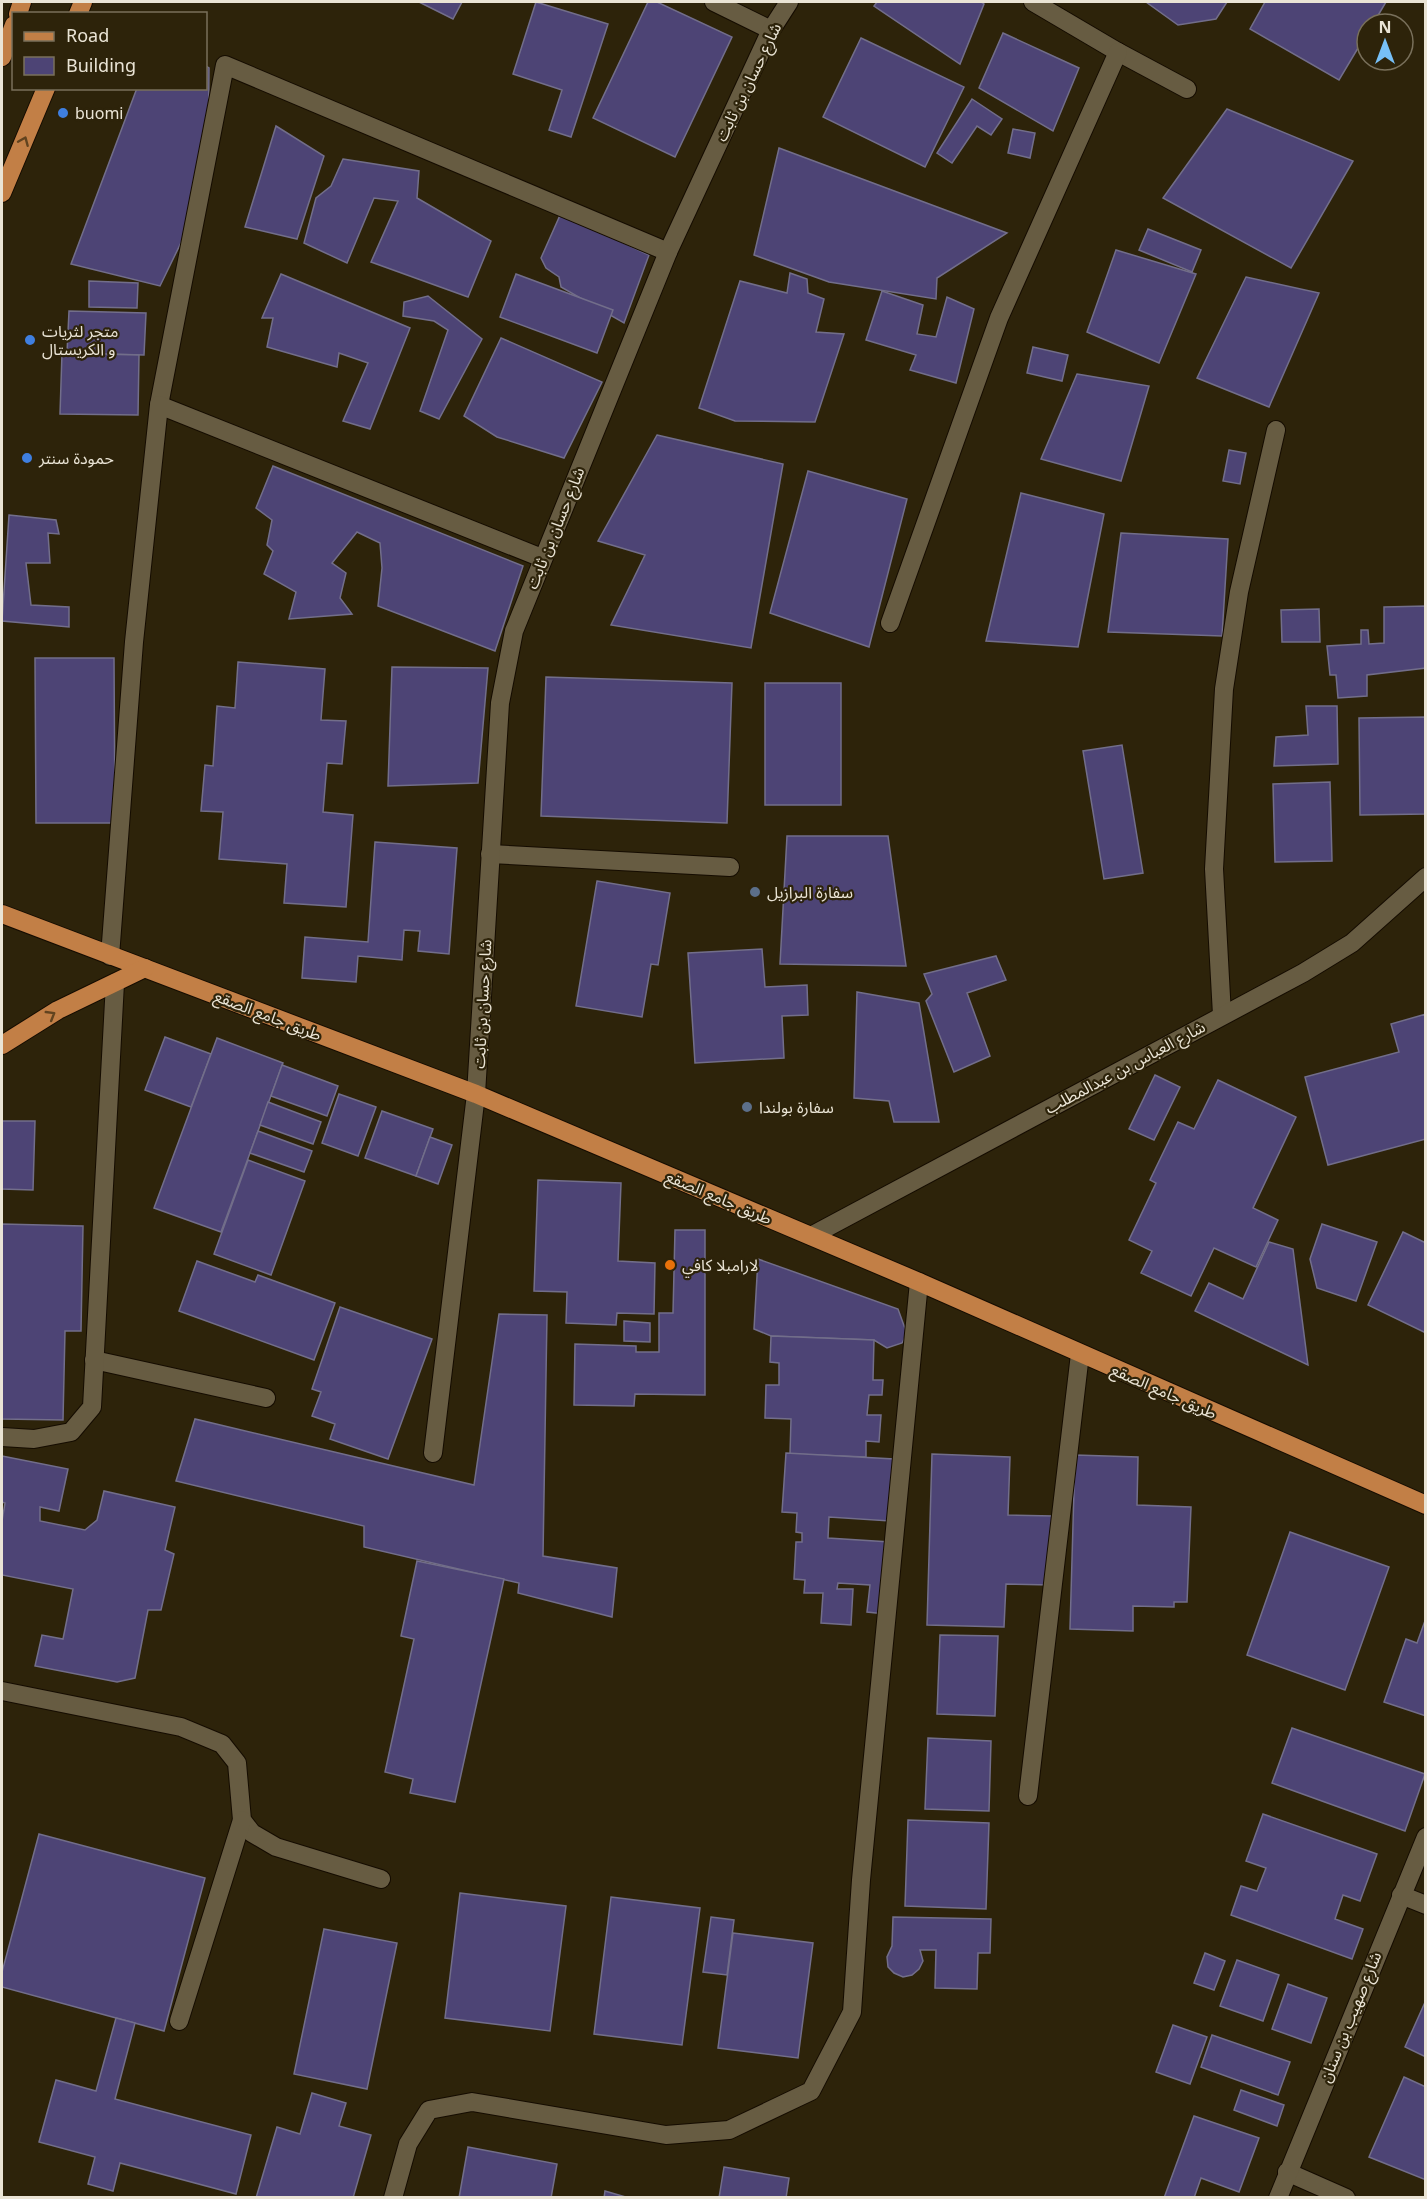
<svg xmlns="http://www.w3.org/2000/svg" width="1427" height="2199" viewBox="0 0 1427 2199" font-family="'Noto Sans','Noto Sans Arabic',sans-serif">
  <rect width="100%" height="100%" fill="#2d230a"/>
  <!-- building -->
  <g fill="#4d4475" stroke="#726e8a" stroke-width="1.5">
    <path d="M419,2H462L453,19Z"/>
    <path d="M536,2L608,24L571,137L549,130L562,90L513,74Z"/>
    <path d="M648,2H657L732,37L675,157L593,118Z"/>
    <path d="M877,2H981L984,4L960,64L874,6Z"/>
    <path d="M1146,2H1227L1216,19L1178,25Z"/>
    <path d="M1265,2H1386L1373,24H1367V33L1339,80L1250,29Z"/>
    <path d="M1003,33L1079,68L1053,131L979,88Z"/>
    <path d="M861,38L964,87L925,167L823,117Z"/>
    <path d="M206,66L209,68L208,187L160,286L71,264L137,88H206Z"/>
    <path d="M972,99L1002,119L991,135L977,126L952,163L937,153Z"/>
    <path d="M1227,109L1353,161L1291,268L1163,198Z"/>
    <path d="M276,126L324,156L297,239L245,227Z"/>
    <path d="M1013,129L1035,133L1030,158L1008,153Z"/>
    <path d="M779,148L1007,233L937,278L936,299L829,282L754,255Z"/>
    <path d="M343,159L419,171L417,198L491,241L468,297L371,262L398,201L374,198L347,263L304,243L316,198L331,186Z"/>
    <path d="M561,213L649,255L624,323L561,287L559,277L546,268L541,258Z"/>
    <path d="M1148,229L1201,250L1192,272L1139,250Z"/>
    <path d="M1116,250L1196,274L1159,363L1087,332Z"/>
    <path d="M790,273L807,279L808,293L824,299L816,332L844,334L815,422L735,421L699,408L740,281L787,293Z"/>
    <path d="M281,274L410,328L370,429L343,421L368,363L339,353L337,367L267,347L273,318H262Z"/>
    <path d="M516,274L613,310L597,353L500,317Z"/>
    <path d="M1246,277L1319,293L1269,407L1197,378Z"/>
    <path d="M89,281L138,283L137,308L89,307Z"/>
    <path d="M882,291L923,305L917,334L936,337L947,297L974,309L956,383L910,370L916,355L866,340Z"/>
    <path d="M428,296L482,339L439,419L420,411L448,330L434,321L403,316L404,302Z"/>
    <path d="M69,311L146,313L144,355L67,353Z"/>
    <path d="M501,338L602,382L564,458L497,437L464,416Z"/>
    <path d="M1033,347L1068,355L1062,381L1027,373Z"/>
    <path d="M62,353L139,355L138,415L60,414Z"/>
    <path d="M1077,374L1149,386L1121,481L1041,459Z"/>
    <path d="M657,435L783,464L751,648L611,625L645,555L598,541Z"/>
    <path d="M1229,450L1246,453L1240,484L1223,481Z"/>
    <path d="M273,466L523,566L495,651L378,606L382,568L380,543L357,532L332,563L346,573L340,598L352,614L289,619L296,592L264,574L273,551L267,545L272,520L256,508Z"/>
    <path d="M808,471L907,499L869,647L770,613Z"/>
    <path d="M1021,493L1104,514L1078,647L986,641Z"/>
    <path d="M9,515L56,520L59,534L48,533L50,563H26L31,605L69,607V627L2,621Z"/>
    <path d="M1121,533L1228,539L1222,636L1108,632Z"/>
    <path d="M1426,606V668L1367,675V696L1338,698L1336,675H1330L1327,646L1361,644V630H1368L1369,644L1384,643V607Z"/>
    <path d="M1319,609L1320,642H1282L1281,610Z"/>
    <path d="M35,658H114L115,823H36Z"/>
    <path d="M238,662L325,669L321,720L346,721L342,764L327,763L323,812L353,815L346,907L284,903L287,864L219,859L223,812L201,811L205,765L213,766L217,706L235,708Z"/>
    <path d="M392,667L488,668L478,783L388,786Z"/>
    <path d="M546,677L732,683L727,823L541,816Z"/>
    <rect x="765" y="683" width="76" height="122"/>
    <path d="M1306,706H1337L1338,764L1274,766L1276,737L1308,735Z"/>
    <path d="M1426,717V814L1360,815L1359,718Z"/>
    <path d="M1122,745L1143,873L1104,879L1083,751Z"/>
    <path d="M1330,782L1332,861L1275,862L1273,784Z"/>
    <path d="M787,836H888L906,966L780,964Z"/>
    <path d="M375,842L457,848L449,954L418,951L420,931L404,930L402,960L358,956L356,982L302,978L305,937L368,942Z"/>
    <path d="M597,881L670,893L658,965L651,964L642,1017L576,1006Z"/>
    <path d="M762,949L765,987L807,985L808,1015L782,1016L784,1058L695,1063L688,953Z"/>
    <path d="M996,956L1006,980L967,993L990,1056L954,1072L926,1001L932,994L924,974Z"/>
    <path d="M857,992L919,1003L939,1122H894L889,1101L854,1098Z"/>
    <path d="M1426,1014V1139L1328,1165L1305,1077L1399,1052L1391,1024Z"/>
    <path d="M165,1037L211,1054L191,1107L145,1090Z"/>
    <path d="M217,1038L283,1063L221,1232L154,1208Z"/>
    <path d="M282,1065L338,1086L327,1116L271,1096Z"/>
    <path d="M1155,1075L1180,1087L1154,1140L1129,1129Z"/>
    <path d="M1218,1080L1296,1117L1253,1208L1278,1220L1256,1267L1214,1248L1191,1296L1141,1273L1152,1251L1129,1240L1156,1183L1150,1180L1178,1122L1194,1129Z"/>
    <path d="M339,1094L376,1107L358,1156L322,1143Z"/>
    <path d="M268,1102L321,1122L313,1144L260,1125Z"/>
    <path d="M382,1111L433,1129L416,1176L365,1158Z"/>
    <path d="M2,1121H35L33,1190L2,1189Z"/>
    <path d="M258,1131L312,1151L304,1172L250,1153Z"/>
    <path d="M430,1137L452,1145L438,1184L416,1176Z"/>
    <path d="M248,1160L305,1181L271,1275L214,1254Z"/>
    <path d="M538,1180L621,1183L618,1261L655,1263L654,1314L617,1313L616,1325L566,1323L567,1292L534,1291Z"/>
    <path d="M2,1224L83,1226L81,1331H65L63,1420L2,1419Z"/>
    <path d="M1322,1224L1377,1242L1356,1301L1317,1288L1310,1259Z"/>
    <path d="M675,1230H705V1395L635,1394L634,1406L574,1405L575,1344L636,1346V1352H659V1313H673Z"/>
    <path d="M1403,1232L1426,1243V1333L1368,1305Z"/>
    <path d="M1269,1242L1293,1249L1308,1365L1195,1311L1209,1283L1243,1299Z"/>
    <path d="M758,1259L898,1309L907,1334L902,1343L887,1348L874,1340L771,1336L754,1329Z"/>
    <path d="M197,1261L255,1282L258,1275L335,1303L314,1360L179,1311Z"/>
    <path d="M340,1307L432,1339L388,1459L330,1439L335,1424L312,1416L321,1392L312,1389Z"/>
    <path d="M499,1314L547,1315L543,1556L617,1568L612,1617L518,1593L519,1583L364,1547V1526L176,1481L195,1419L474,1485Z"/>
    <path d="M624,1321L650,1323V1342L624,1341Z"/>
    <path d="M771,1336L874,1340L873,1380H883L882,1395H869L867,1415H881L879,1442L866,1441V1457L790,1454L791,1419L765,1418L766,1385H779V1363L770,1362Z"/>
    <path d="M786,1453L894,1459L890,1521L829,1517L828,1538L890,1542L885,1614L867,1612L870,1585L838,1583L837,1589H853L851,1625L821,1623L823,1593H804L805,1580L794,1579L796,1542H802V1533L796,1532L797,1513L782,1512Z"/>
    <path d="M932,1454L1010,1457L1008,1515L1053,1516L1050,1585L1006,1584L1004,1627L927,1625Z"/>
    <path d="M1075,1455L1138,1457L1137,1505L1191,1507L1187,1602H1174V1607L1133,1606V1631L1070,1629Z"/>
    <path d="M2,1456L68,1469L59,1511L40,1507V1521L85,1530L97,1520L104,1491L175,1507L165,1550L174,1554L161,1610H148L135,1678L117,1682L35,1666L42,1635L63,1639L73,1589L2,1575V1521L5,1503L2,1502Z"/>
    <path d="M1290,1532L1389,1567L1345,1690L1247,1655Z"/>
    <path d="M417,1561L504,1579L455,1802L410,1793L413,1779L385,1772L414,1639L401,1636Z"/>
    <path d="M1426,1618V1716L1384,1702L1406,1639L1417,1643Z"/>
    <path d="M940,1635L998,1636L995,1716L937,1714Z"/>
    <path d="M1292,1728L1425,1774L1405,1831L1272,1783Z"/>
    <path d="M928,1738L991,1741L989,1811L925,1809Z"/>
    <path d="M1263,1814L1377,1854L1360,1901L1343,1895L1335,1919L1363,1929L1352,1959L1231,1915L1241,1886L1257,1891L1266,1868L1246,1861Z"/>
    <path d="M908,1820L989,1823L986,1909L905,1906Z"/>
    <path d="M39,1834L205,1878L164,2031L2,1987V1972Z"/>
    <path d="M460,1893L566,1906L550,2031L445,2018Z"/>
    <path d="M611,1897L700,1908L682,2045L594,2034Z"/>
    <path d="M711,1917L734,1920L727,1975L703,1972Z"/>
    <path d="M893,1917L991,1919L990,1953H978L977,1989L935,1988L936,1950H920L923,1961L919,1969L912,1975L903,1977L894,1973L888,1967L887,1957L892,1946Z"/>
    <path d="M324,1929L397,1943L367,2089L294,2074Z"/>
    <path d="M733,1933L813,1943L798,2058L718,2048Z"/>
    <path d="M1205,1953L1225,1961L1214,1990L1194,1983Z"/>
    <path d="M1237,1960L1279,1975L1263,2021L1220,2006Z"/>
    <path d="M1288,1984L1327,1998L1311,2043L1272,2029Z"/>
    <path d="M1426,2000V2057L1405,2047Z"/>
    <path d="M116,2018L135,2023L115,2099L251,2135L236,2194L120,2163L113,2191L88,2184L95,2157L39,2142L56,2080L96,2091Z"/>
    <path d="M1173,2025L1207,2037L1190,2084L1156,2072Z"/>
    <path d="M1212,2035L1290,2062L1278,2095L1201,2067Z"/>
    <path d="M1404,2077L1426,2087V2180L1369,2157Z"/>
    <path d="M1241,2090L1284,2105L1277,2126L1234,2110Z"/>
    <path d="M312,2093L346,2103L339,2126L371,2135L353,2198H256L277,2127L300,2134Z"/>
    <path d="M1194,2116L1259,2138L1239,2192L1201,2178L1194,2198H1164Z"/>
    <path d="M468,2147L557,2164L551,2198H459Z"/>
    <path d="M724,2167L789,2178L786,2198H719Z"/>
    <path d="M605,2191L629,2198H604Z"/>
  </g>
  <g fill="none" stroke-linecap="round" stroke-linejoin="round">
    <!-- minor casing -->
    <g stroke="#150c00" stroke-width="20">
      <g id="minor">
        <path d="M714,2L771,30"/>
        <path d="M1033,2L1118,52L1187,89"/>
        <path d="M159,405L225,65L668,252"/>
        <path d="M890,623L999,318L1118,52"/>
        <path d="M490,854L730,867"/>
        <path d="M110,956L134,642L159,405L542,558"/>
        <path d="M1222,1015L1214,869L1224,689L1239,592L1276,430"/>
        <path d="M811,1236L1303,973L1352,943L1426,877"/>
        <path d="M94,1360L266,1398"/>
        <path d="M2,1437L34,1439L71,1432L92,1407L115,983"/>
        <path d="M433,1453L476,1094L500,703L514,631L668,252L771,30L789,2"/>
        <path d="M2,1691L181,1727L222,1744L237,1763L242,1820L252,1833L276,1847L381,1879"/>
        <path d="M1028,1796L1080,1354"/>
        <path d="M1401,1895L1426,1905"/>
        <path d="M179,2021L242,1820"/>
        <path d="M1287,2172L1346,2198"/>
        <path d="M393,2198L408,2144L429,2110L472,2102L666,2135L729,2130L811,2091L852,2012L861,1880L919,1282"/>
        <path d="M1278,2198L1426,1837"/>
      </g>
    </g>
    <!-- major casing -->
    <g stroke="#150c00" stroke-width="20">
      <g id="major">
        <path d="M18,14L22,2"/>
        <path d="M78,14L83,2"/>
        <path d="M2,57L14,25"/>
        <path d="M2,193L46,88"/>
        <path d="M2,914L476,1094L919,1282L1426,1505"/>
        <path d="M2,1045L58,1010L145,968"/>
      </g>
    </g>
    <!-- minor -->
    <use href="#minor" stroke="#675c42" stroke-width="18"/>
    <!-- major -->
    <use href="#major" stroke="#c27f46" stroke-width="18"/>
  </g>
  <!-- one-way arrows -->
  <defs><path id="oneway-chevron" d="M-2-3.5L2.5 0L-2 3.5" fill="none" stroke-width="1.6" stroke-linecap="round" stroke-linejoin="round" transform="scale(1.5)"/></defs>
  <g stroke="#61431f">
    <use href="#oneway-chevron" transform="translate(24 141) rotate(-67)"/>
    <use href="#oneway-chevron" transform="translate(51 1015) rotate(-31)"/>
  </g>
  <!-- markers -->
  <g fill="#3f7fe0" stroke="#2d230a" stroke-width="2">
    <circle cx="63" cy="113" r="6"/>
    <circle cx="30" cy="340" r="6"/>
    <circle cx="27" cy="458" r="6"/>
  </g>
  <g fill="#5c6f8a" stroke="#2d230a" stroke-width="2">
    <circle cx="755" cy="892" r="6"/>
    <circle cx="747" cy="1107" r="6"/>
  </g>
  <circle fill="#e8710a" stroke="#2d230a" stroke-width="2" cx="670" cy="1265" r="6"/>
  <g text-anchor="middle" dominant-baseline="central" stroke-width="4.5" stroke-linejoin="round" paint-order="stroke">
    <!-- street labels -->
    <g font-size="16" fill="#eae4d5" stroke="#2d230a">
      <text transform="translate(748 82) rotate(-64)">شارع حسان بن ثابت</text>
      <text transform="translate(555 528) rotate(-68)">شارع حسان بن ثابت</text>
      <text transform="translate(482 1004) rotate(-87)">شارع حسان بن ثابت</text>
      <text transform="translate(268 1015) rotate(21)">طريق جامع الصقع</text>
      <text transform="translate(1125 1067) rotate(-28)">شارع العباس بن عبدالمطلب</text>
      <text transform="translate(719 1197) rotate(23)">طريق جامع الصقع</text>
      <text transform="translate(1164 1391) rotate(24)">طريق جامع الصقع</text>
      <text transform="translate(1350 2017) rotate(-68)">شارع صهيب بن سنان</text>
    </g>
    <!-- poi labels -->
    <g font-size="16" fill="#eae4d5" stroke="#2d230a" text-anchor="start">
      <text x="75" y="113">buomi</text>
      <text x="42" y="331">متجر لثريات<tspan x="42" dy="18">و الكريستال</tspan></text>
      <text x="39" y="458">حمودة سنتر</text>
      <text x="767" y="892">سفارة البرازيل</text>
      <text x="759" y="1107">سفارة بولندا</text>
      <text x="682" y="1265">لارامبلا كافي</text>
    </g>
  </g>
  <!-- border -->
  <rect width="1427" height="2199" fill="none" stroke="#eae4d5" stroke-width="6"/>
  <!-- legend -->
  <rect x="12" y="12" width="195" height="78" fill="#2d230a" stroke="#79705b" stroke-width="1.5"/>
  <rect x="24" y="32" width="30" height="9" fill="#c27f46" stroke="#79705b" stroke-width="1.5"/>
  <text x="66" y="42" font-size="18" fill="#eae4d5">Road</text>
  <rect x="24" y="57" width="30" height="18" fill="#4d4475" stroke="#79705b" stroke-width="1.5"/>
  <text x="66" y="72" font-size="18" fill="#eae4d5">Building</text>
  <!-- north arrow -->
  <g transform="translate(1385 42)"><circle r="28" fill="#2d230a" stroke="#79705b" stroke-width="1.5"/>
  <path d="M0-4.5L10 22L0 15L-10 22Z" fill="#77c0f7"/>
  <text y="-9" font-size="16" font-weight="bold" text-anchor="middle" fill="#eae4d5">N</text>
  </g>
</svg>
